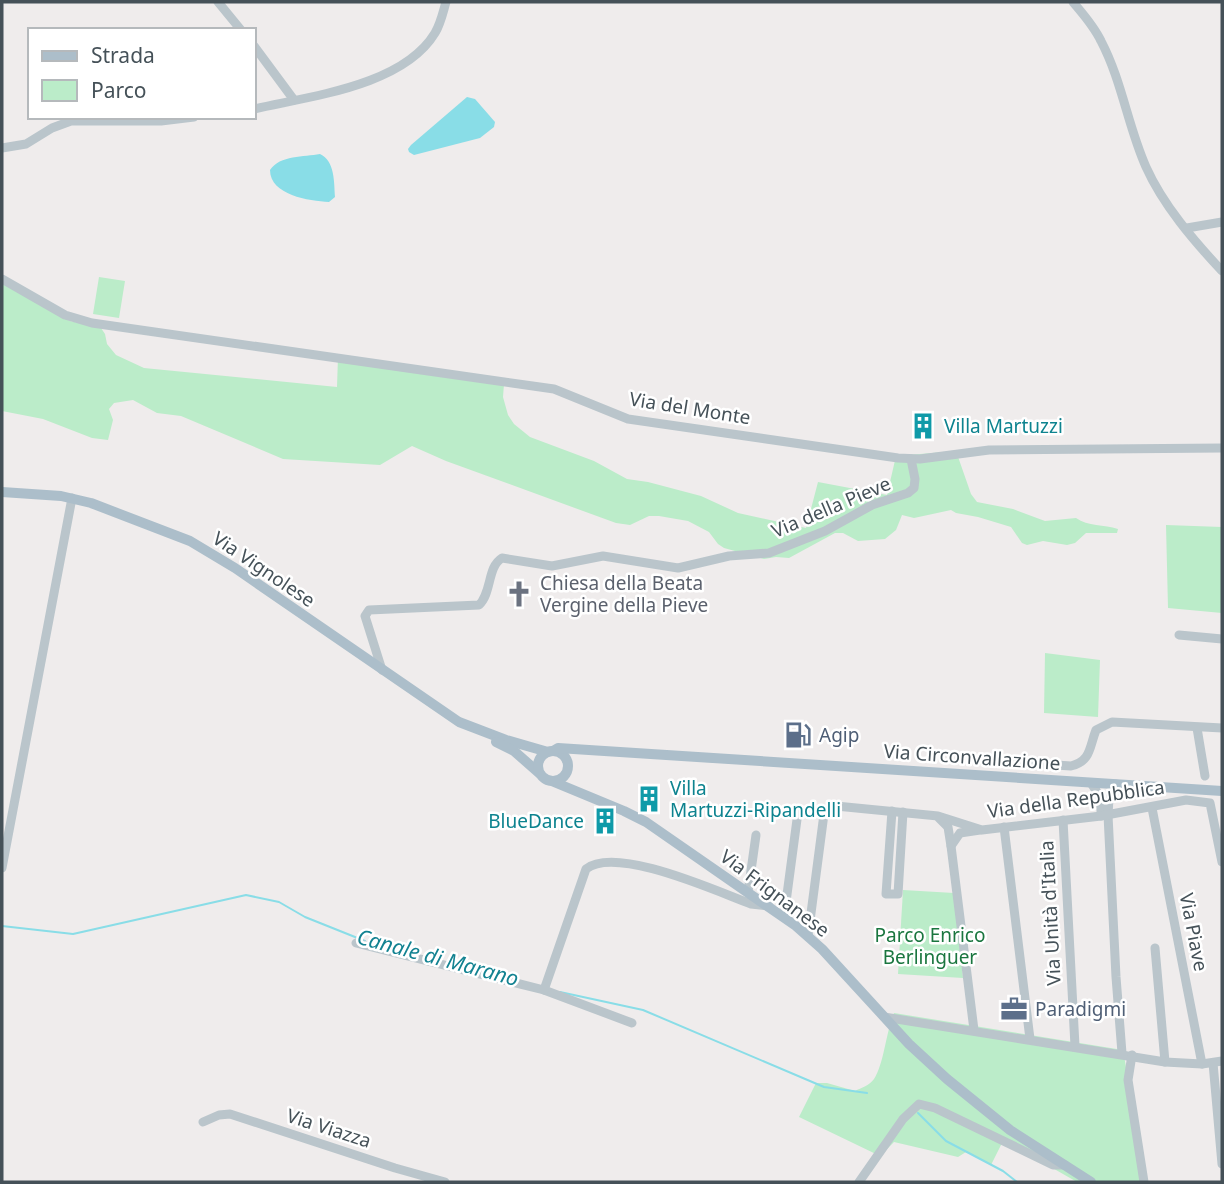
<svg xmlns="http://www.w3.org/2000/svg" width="1224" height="1184" viewBox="0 0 1224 1184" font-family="'Noto Sans',sans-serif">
  <rect width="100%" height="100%" fill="#efecec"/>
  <!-- green -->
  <g fill="#bbecc9">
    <path d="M99,277L125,281L119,318L93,314Z"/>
    <path d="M2,282L70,321L101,328L105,334L107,344L116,355L144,368L337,387L338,357L504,384L503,397L508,415L514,424L530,437L594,461L627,479L648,482L701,496L738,513L806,528L818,482L887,495L896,456L956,451L971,494L977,502L1013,509L1045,521L1076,518C1088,527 1104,524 1118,529L1117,533H1086L1075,543L1067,545L1043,541L1027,545L1022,543L1011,527L978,517L956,513L951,510L914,518L902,515L896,530L885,539L858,541L843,533H835L789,558L776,557L764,559L724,548L718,544L709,532L688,521L659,516H649L630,525L616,523L446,461L412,446L380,465L283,459L181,416L157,413L133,400L114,403L109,409L113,420L108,440L92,438L43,419L2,411Z"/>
    <path d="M1166,525L1222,527V613L1168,608Z"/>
    <path d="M1045,653L1100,660L1098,717L1044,713Z"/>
    <path d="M903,890L954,893L963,978L898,974Z"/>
    <path d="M894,1013L1123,1050L1146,1182H1077L1049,1166L1002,1143L991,1165L966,1152L958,1157L894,1142L880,1156L799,1117L816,1083H827L855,1091C861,1088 870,1085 874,1079C884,1064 886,1032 894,1013Z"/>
  </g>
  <!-- water -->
  <g fill="#89dde7">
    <path d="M467,97L475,99L495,122L494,127L480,138L414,155L409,152L408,149L411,145Z"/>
    <path d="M320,154C335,161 334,182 335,197L329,202C309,201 270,195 270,170C280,155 304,157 320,154Z"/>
  </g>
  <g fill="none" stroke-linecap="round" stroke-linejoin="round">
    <!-- stream -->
    <g stroke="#89dde7" stroke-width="2">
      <path d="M2,926L73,934L246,895L279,902L305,917L365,941"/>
      <path d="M560,992L643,1010L824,1087L867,1093"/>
      <path d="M918,1113L946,1141L1003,1171L1017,1182"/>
    </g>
    <!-- minor -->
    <g stroke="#bac5cb" stroke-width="9">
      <path d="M218,2L241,30"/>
      <path d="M1073,2C1083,14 1094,26 1101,41C1122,81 1128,127 1146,167C1163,205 1194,241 1222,271"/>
      <path d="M254,46L294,100"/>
      <path d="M254,109C310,96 403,86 435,33C441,23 443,12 446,2"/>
      <path d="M2,148L26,144L52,128L71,121H161L194,117"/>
      <path d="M1187,228L1222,222"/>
      <path d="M2,279L65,315L92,323L554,389L628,419L898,458L920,459L989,450L1222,448"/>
      <path d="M1179,635L1222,639"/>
      <path d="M382,670L365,616L369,610L479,605C492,593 487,567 502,558L552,566L603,556L678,568L729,556L769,553L825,531L872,505L908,493L914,488L915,479L911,459"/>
      <path d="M1197,728L1205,776"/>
      <path d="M980,760L1071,766C1091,761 1089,748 1096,730L1112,722L1222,728"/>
      <path d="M1091,783L1101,798V816"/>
      <path d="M1116,784L1109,798L1108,815L1116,977L1122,1053"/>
      <path d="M1152,808L1202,1064"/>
      <path d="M892,811L886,894H898L903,812"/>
      <path d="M939,818L948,827L951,846L974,1030"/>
      <path d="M1063,820L1075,1046"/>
      <path d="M1004,827L1030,1039"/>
      <path d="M951,846L960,833L980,830"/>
      <path d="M2,868L72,498"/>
      <path d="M748,892L756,835"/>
      <path d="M784,917L798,812"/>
      <path d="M808,936L824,814L836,806L938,816L982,830L1101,816L1186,800L1210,803L1222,862"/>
      <path d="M356,943L544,990L632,1023"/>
      <path d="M1155,948L1165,1062"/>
      <path d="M544,990L586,869C616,845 718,892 751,904L769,906"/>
      <path d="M884,1017L1165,1062L1202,1064L1222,1061"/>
      <path d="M1132,1055L1128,1080L1144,1182"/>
      <path d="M1213,1063L1222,1164"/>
      <path d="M203,1122L219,1115L230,1114L395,1168L445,1182"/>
      <path d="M859,1182L903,1119L919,1104L935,1108L1053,1165H1065"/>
    </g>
    <!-- major -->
    <g stroke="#acbeca" stroke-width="10">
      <path d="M2,492L61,496L91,503L190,541L235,568L459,722L506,740L548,752"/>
      <path d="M496,742L514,751L539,773"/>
      <circle cx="553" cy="766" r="15"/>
      <path d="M553,751L558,748L1222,791"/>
      <path d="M554,782L624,811L646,822L796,926L822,949L909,1044L947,1079L1010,1130L1091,1182"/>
    </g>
  </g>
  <!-- icons -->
  <defs>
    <g id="building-bare" transform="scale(2.1)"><path d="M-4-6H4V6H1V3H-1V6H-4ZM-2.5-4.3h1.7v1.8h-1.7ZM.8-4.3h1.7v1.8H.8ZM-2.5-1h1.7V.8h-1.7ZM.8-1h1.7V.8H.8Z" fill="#0f9aa8" stroke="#fff" stroke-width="2.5" paint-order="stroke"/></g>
    <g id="church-bare" transform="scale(2.1)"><path d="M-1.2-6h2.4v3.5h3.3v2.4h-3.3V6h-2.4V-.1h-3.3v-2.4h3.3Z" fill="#6b7280" stroke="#fff" stroke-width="2.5" paint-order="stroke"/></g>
    <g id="fuel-bare" transform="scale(2.1)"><path d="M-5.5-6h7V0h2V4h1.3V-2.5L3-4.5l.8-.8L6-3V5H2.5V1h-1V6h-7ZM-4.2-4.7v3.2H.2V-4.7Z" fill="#5c6f8a" stroke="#fff" stroke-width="2.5" paint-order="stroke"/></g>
    <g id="office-bare" transform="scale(2.1)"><path d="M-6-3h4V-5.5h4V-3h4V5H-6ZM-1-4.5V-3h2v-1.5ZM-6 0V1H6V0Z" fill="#5c6f8a" stroke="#fff" stroke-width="2.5" paint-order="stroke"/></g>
  </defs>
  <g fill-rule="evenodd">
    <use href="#building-bare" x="923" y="426"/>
    <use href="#church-bare" x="519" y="594"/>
    <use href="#fuel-bare" x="798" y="735"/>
    <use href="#building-bare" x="649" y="799"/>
    <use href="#building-bare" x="605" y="821"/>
    <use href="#office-bare" x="1014" y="1009"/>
  </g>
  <g text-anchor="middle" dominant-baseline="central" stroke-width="5" stroke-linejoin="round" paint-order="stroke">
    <!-- street labels -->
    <g font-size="19" fill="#455158" stroke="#fff">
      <text transform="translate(690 408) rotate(9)">Via del Monte</text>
      <text transform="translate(831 507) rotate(-23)">Via della Pieve</text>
      <text transform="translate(264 569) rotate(34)">Via Vignolese</text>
      <text transform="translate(972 757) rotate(4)">Via Circonvallazione</text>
      <text transform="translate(1076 799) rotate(-8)">Via della Repubblica</text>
      <text transform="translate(775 893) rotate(37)">Via Frignanese</text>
      <text transform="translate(1050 913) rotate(-93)">Via Unità d'Italia</text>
      <text transform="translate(1194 932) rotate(79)">Via Piave</text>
      <text transform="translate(329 1128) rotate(18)">Via Viazza</text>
    </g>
    <!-- culture labels -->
    <g font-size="19" fill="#0d838f" stroke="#fff" text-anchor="start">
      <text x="944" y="426">Villa Martuzzi</text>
      <text x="670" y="788">Villa<tspan x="670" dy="22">Martuzzi-Ripandelli</tspan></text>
      <text x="584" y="821" text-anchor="end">BlueDance</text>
    </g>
    <!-- worship labels -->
    <g font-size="19" fill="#5b616d" stroke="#fff" text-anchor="start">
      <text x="540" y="583">Chiesa della Beata<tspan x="540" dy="22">Vergine della Pieve</tspan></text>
    </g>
    <!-- service labels -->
    <g font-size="19" fill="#4e5e75" stroke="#fff" text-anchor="start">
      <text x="819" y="735">Agip</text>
      <text x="1035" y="1009">Paradigmi</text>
    </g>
    <!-- park labels -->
    <g font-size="19" fill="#1a763f" stroke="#fff">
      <text x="930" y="935">Parco Enrico<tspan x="930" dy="22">Berlinguer</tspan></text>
    </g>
    <!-- water labels -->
    <g font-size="21" font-style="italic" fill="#128291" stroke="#fff">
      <text transform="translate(438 957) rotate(15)">Canale di Marano</text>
    </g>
  </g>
  <!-- border -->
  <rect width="1224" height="1184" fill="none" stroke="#455158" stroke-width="7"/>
  <!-- legend -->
  <rect x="28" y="28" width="228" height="91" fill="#ffffff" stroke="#b5b9bc" stroke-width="2"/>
  <rect x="42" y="51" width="35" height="10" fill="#acbeca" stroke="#b5b9bc" stroke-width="2"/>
  <text x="91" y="63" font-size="21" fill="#455158">Strada</text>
  <rect x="42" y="80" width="35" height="21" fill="#bbecc9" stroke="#b5b9bc" stroke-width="2"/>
  <text x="91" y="98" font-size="21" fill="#455158">Parco</text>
</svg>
